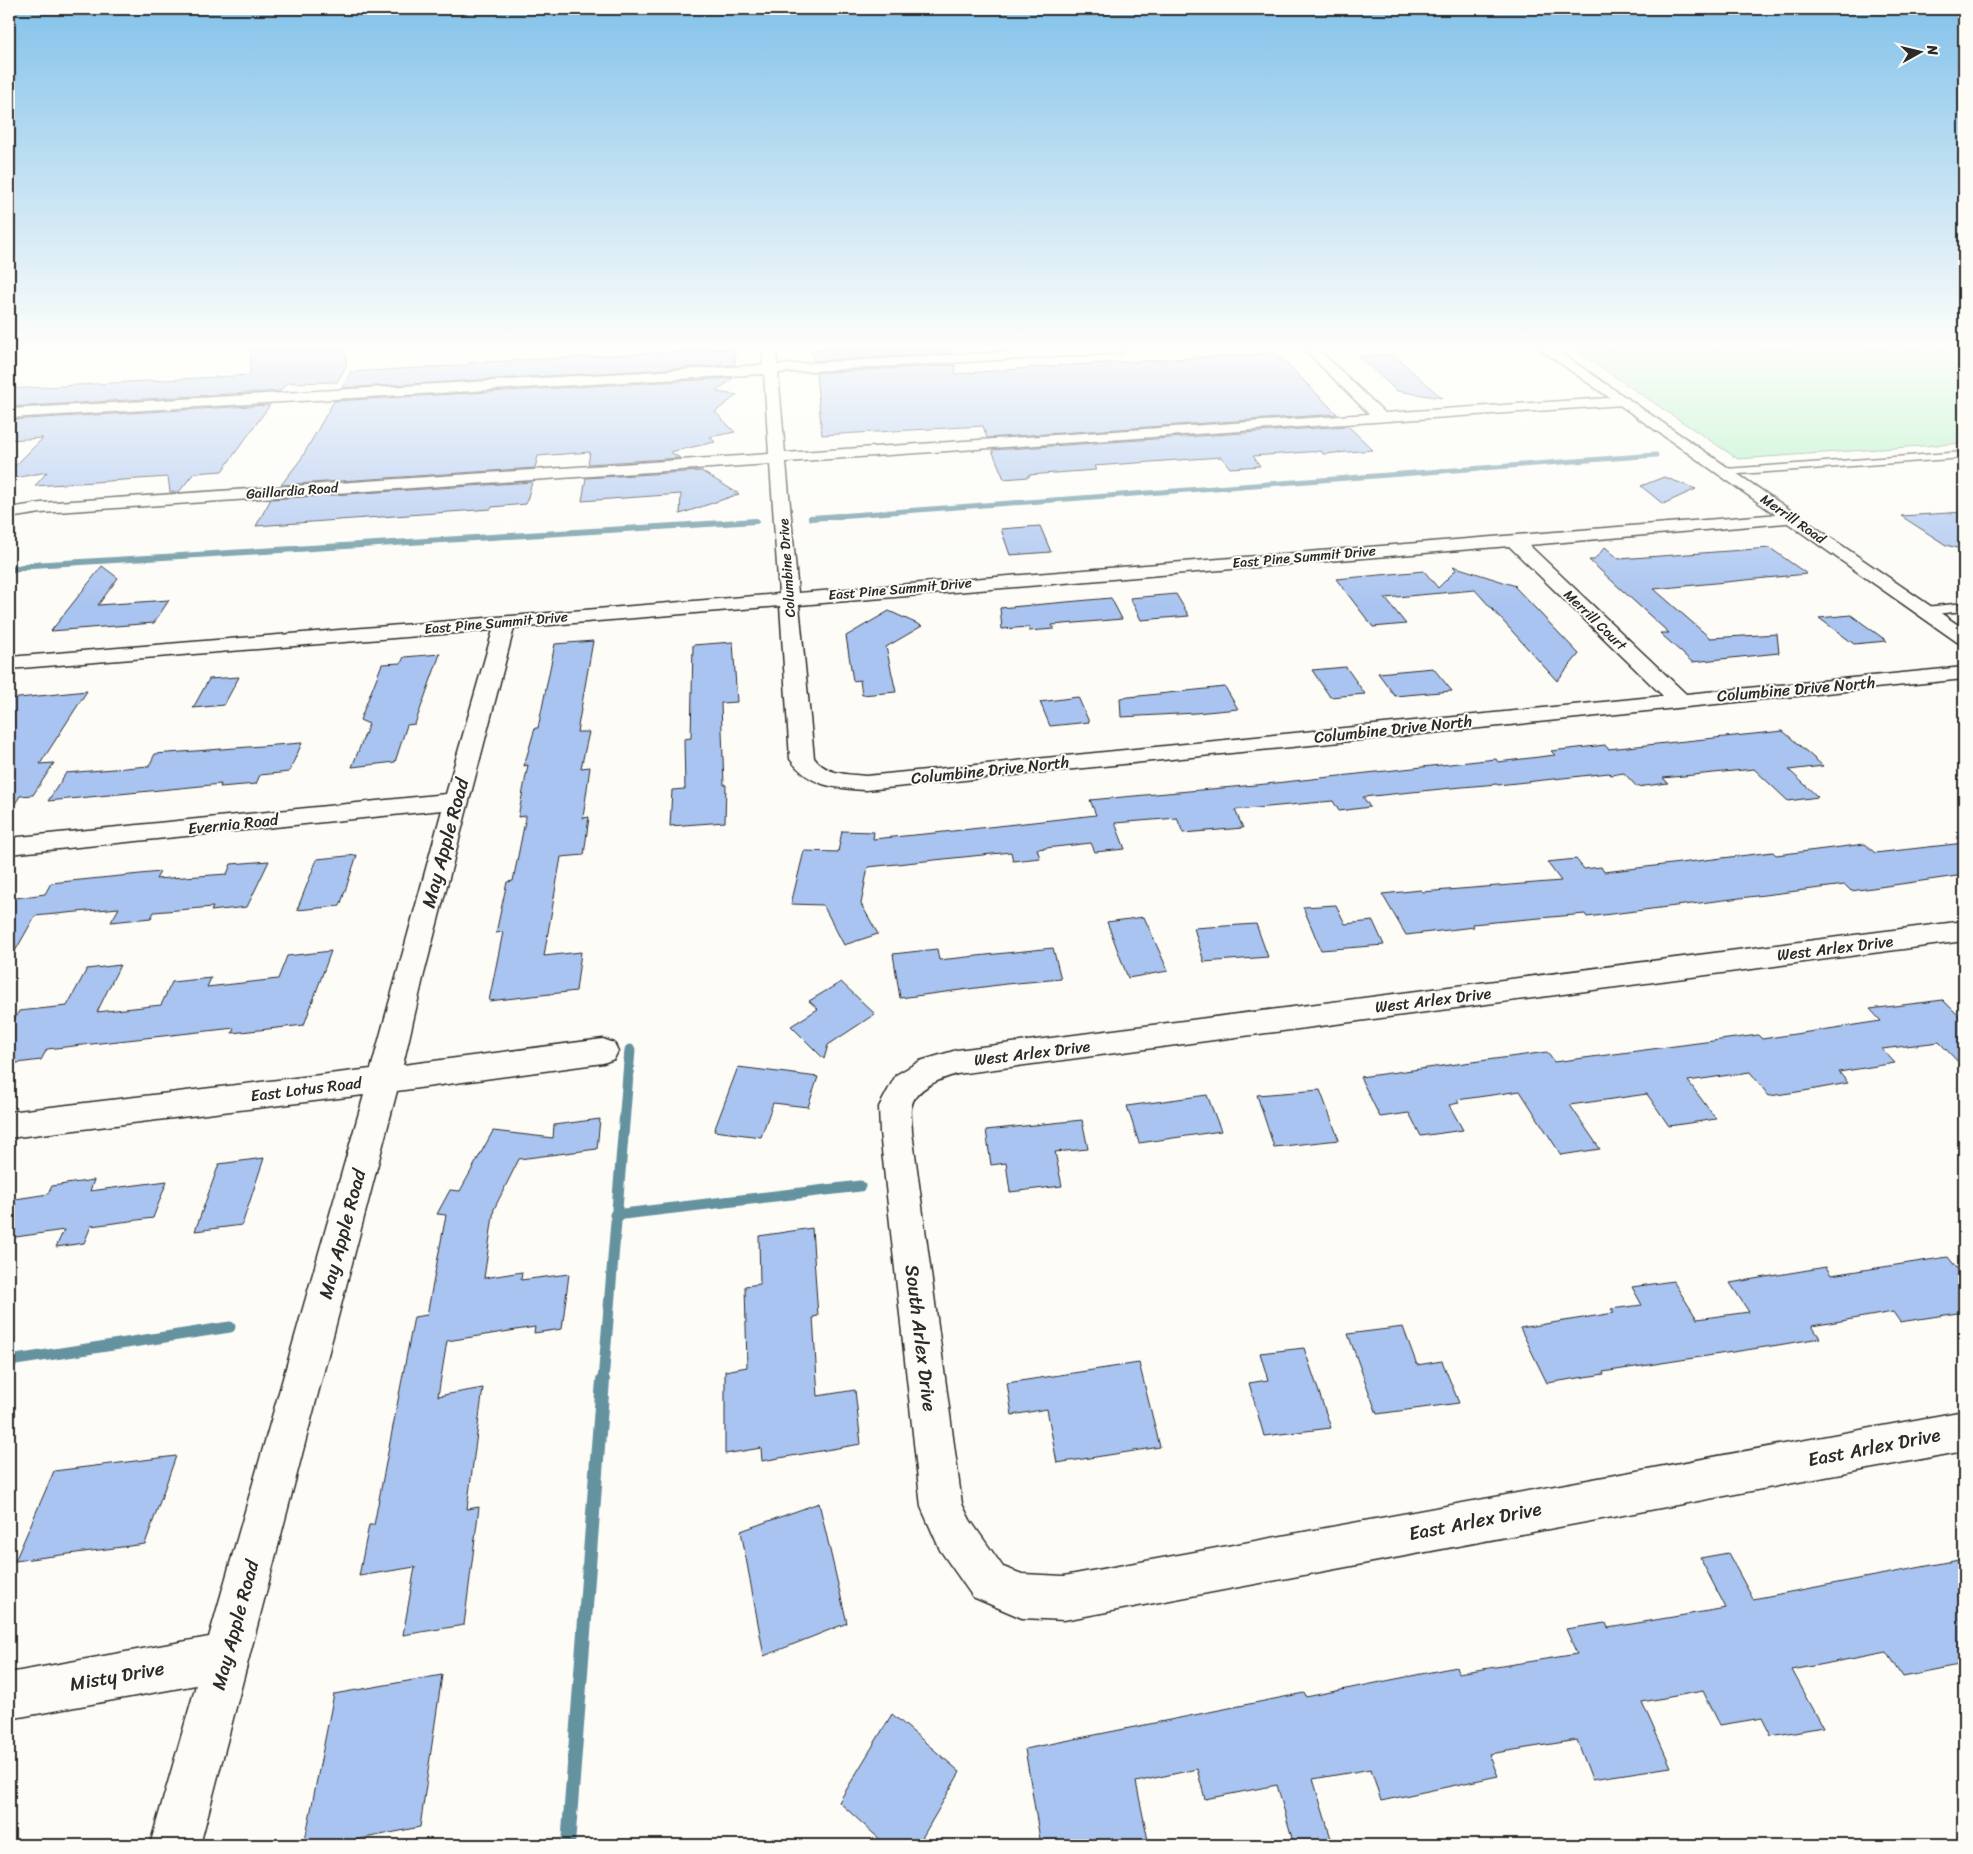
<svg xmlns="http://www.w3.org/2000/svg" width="1973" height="1854" viewBox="0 0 1973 1854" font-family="Sriracha,sans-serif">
  <rect width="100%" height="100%" fill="#fdfcf7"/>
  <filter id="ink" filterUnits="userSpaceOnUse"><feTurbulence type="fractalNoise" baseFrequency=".02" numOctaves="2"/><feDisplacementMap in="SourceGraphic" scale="10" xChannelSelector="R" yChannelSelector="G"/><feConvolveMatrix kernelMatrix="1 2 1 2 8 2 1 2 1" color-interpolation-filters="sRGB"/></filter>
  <g filter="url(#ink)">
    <!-- green -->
    <path fill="#a7eebb" stroke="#698c73" d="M1573,349H1964V443L1738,459Z"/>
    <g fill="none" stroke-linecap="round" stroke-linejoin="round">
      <!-- stream-far3 -->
      <path stroke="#65929f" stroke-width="5" d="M824,517L1656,455"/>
      <!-- stream-far2 -->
      <g stroke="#65929f" stroke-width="6">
        <path d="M811,518L841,516"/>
        <path d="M9,570L32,565L756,521"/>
      </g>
      <!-- stream-far1 -->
      <g stroke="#65929f" stroke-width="11">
        <path d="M615,1215L860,1186"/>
        <path d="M9,1361L230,1327"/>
        <path d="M603,1381L630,1050"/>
      </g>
      <!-- stream -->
      <path stroke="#65929f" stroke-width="14" d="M568,1845L603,1380"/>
    </g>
    <!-- building -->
    <g fill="#a9c4f0" stroke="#2b2b2b">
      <path d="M251,349H346V366L337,382L287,383L280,391L9,407V389L250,375Z"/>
      <path d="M691,349H735V365L342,388L351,372L468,365L469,363L691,351Z"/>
      <path d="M811,349H955V353L814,361Z"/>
      <path d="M1276,353L1337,414L987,438L983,426L822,435L816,373L955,365V374L1055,366Z"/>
      <path d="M1393,354L1442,398L1397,391L1358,356Z"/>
      <path d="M733,378L716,392L737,395L715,412L735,432L710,437L715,442L670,452L680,458L588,464L590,452L538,456L535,468L281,485L301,459L334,401Z"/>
      <path d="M270,405L222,471L194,473L179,492H170L168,477L35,486L47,472L9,479V472L43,438L9,440V420Z"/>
      <path d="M1348,426L1373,450L1323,454L1321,451L1253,456L1260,466L1230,468L1221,457L1094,466L1096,470L1028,475L1029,477L1004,479L992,450Z"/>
      <path d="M701,471L739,494L680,514L681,494L582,501L586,478Z"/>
      <path d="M1664,477L1696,489L1663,504L1641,486Z"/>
      <path d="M532,482L526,504L492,507L491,509L256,526L271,499Z"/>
      <path d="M1964,512V550L1946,545L1901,516Z"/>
      <path d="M1040,526L1051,552L1010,555L1001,529Z"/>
      <path d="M1605,547L1619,559L1770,548L1807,574L1654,589L1710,638L1777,634L1779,653L1692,662L1660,633H1669L1589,560H1594Z"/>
      <path d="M102,566L118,578L98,605L169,600L154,623L51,631Z"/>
      <path d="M1453,566L1516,586H1514L1579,654L1557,681L1475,590L1385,598L1406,624L1373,627L1336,579L1424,571L1438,588L1456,570Z"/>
      <path d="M1176,594L1189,616L1141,620L1130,598Z"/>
      <path d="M1111,598L1122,619L1052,625L1054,629L1029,631V627L1002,629L1000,608Z"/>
      <path d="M889,611L922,626L886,647L896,692L862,695L860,680L853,681L846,636Z"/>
      <path d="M1851,615L1887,641L1854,644L1819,618Z"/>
      <path d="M593,641L577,732H589L581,768L590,767L583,818L589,817L584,855L561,857L544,956L581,952L576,991L489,1001L503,932L496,933L507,882L513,881L526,816L518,817L528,765L524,766L535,728H538L555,644Z"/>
      <path d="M733,642L737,702L721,703L724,785H726L725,822L670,826L672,790L685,789L684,739L691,738L693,645Z"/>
      <path d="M440,654L415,724L407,725L395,762L352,767L369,724L360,720L382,664L401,663L404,657Z"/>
      <path d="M1346,667L1365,694L1330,697L1312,670Z"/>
      <path d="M1433,668L1452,691L1395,696L1378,673Z"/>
      <path d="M239,677L224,705L193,708L209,679Z"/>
      <path d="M1225,687L1238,709L1196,713L1121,717L1120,698Z"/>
      <path d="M87,691L40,764L54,763L33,795L20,796L9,813V699Z"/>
      <path d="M1078,697L1089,722L1050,726L1040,702Z"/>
      <path d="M1783,731L1823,766L1789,770L1818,797L1788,801L1754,769L1663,778L1668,783L1637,787L1624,773L1611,775L1609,773L1498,785L1497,784L1451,788L1363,797L1370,807L1339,811L1333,801L1235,810L1243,828L1183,833L1177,818L1115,823L1125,849L1095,852L1091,843L1037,849L1040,858L1013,861L1011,852L868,867L861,904L878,934L844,945L823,905L791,904L804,851L838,852L842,831L874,832L873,839L935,833L1096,815L1090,800L1266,784L1496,759L1498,762L1555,755L1551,751L1605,745L1608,749Z"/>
      <path d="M302,743L289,772L260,775L256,784L220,787L221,784L48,801L66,773L149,766L155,754Z"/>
      <path d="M1964,843V875L1851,891L1845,885L1587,917L1585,914L1472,924L1474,927L1406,935L1382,894L1421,890L1422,892L1561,881L1547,862L1576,859L1584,869L1601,867L1604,872L1773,852L1776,855L1865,844L1875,853Z"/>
      <path d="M357,855L340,906L297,910L317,859Z"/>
      <path d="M269,861L247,907L211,911L213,907L154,912L151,918L111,922L119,908L35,916L9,962V899L45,894L51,883L160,872L156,879L227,874L231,864Z"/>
      <path d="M1336,905L1345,924L1373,921L1384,945L1321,950L1303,907Z"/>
      <path d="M1144,917L1168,971L1128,978L1107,922Z"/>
      <path d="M1256,924L1268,957L1204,962L1194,928Z"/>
      <path d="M1053,948L1061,979L1006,984L900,998L893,954L937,949L939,960Z"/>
      <path d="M331,951L304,1025L232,1033L234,1028L47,1049L41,1060L9,1064V1029L19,1011L67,1006L87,969L120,965L97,1012L161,1005L172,982L211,978L207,987L278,979L287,956Z"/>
      <path d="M841,982L875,1014L828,1045L824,1059L791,1026L818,1009L809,1001Z"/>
      <path d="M1943,1000L1964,1021V1068L1939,1042L1882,1049L1895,1063L1839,1072L1848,1083L1804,1091L1769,1096L1750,1072L1688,1081L1716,1119L1669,1126L1647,1094L1570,1105L1600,1149L1561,1155L1520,1091L1457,1100L1459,1103L1449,1105L1463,1130L1421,1136L1409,1113L1380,1117L1360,1077L1547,1052L1554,1062L1758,1035L1762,1039L1881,1021L1870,1009Z"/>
      <path d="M738,1067L818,1077L808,1107L773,1103L761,1137L714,1131Z"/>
      <path d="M1320,1090L1339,1140L1274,1147L1257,1095Z"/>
      <path d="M1207,1095L1221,1131L1139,1143L1127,1106Z"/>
      <path d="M600,1119L597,1149L519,1159L494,1209L484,1278L522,1272L521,1280L569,1274L562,1329L534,1333L535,1327L447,1341L438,1396L483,1388L467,1509L479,1507L464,1625L403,1635L415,1567L359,1576L369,1525H374L414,1317L427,1315L446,1215L437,1214L450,1190L460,1191L493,1131L553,1138L554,1125Z"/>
      <path d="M1082,1120L1088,1149L1055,1152L1062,1186L1010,1192L1006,1163L991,1165L986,1130Z"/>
      <path d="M264,1158L242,1225L195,1231L219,1164Z"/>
      <path d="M94,1180L90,1191L167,1181L153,1218L91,1226L84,1243L56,1247L64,1230L9,1238V1200L48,1194L52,1186Z"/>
      <path d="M812,1228L818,1316L813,1317L818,1396L855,1390L861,1444L762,1461L761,1448L725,1454V1371L747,1367L745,1286L760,1284L759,1236Z"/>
      <path d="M1948,1257L1964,1277V1312L1900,1322L1893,1312L1812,1326L1820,1338L1772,1346L1603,1372L1604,1374L1547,1383L1520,1328L1614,1313L1611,1309L1642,1305L1632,1287L1673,1281L1697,1319L1749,1312L1730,1283L1826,1267L1831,1275Z"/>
      <path d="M1403,1327L1417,1365L1442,1361L1459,1403L1377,1414L1348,1334Z"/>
      <path d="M1304,1348L1331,1428L1264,1436L1249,1383L1268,1380L1260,1353Z"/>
      <path d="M1139,1363L1160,1447L1057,1463L1047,1409L1012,1415L1007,1383Z"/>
      <path d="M176,1456L145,1544L15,1561L54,1471Z"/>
      <path d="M819,1503L847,1623L764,1656L741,1531Z"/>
      <path d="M1728,1553L1753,1599L1964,1559V1665L1903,1677L1887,1652L1792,1670L1823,1727L1771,1736L1762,1718L1720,1725L1703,1691L1642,1702L1671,1767L1592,1779L1577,1740L1489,1754L1498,1776L1381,1801L1371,1769L1313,1779L1333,1845H1294L1277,1785L1205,1799L1197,1769L1136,1782L1149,1845H1041L1025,1749L1304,1693L1306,1697L1456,1667L1458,1673L1577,1654L1566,1629L1606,1623L1608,1628L1726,1608L1700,1558Z"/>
      <path d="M442,1675L420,1827L330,1845H304L334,1694Z"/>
      <path d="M892,1714L960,1772L918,1845H886L839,1802Z"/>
    </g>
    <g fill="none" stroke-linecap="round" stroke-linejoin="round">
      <!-- lane casing -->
      <g stroke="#2b2b2b" stroke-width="3">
        <g id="lane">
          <path d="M1964,452V458L1725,475L1720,472L1725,469Z"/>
          <path d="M1964,603V611L1925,615L1919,611L1925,607Z"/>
        </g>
      </g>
      <!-- street casing -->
      <g stroke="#2b2b2b" stroke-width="3">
        <g id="street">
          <path d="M762,349H776L777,365L1056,349H1127L1120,353L778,373L785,453L1369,414L1304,349H1318L1385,413L1623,397L1628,398L1630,401L1628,404L1623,405L786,462L798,593L1791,513L1797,514L1800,518L1797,522L1529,545L1686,694L1964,667V679L866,790C834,788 810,787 790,759L780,606L514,628L424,974L403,1065L603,1039L614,1043L618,1051L614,1059L603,1063L397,1091L200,1845H150L196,1685L9,1719V1673L209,1637L364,1095L9,1138V1112L371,1069L442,810L9,854V838L446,794L493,630L9,669V657L779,594L770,464L41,513L9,518V508L41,503L769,454L764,374L9,418V409L763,365ZM1509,546L1663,696L866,776C847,774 827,775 814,758L799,605Z"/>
          <path d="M1964,921V941L957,1074C940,1079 914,1088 911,1108C910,1115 912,1125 912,1132L962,1504L970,1520L1003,1567L1022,1574L1064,1576L1964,1411V1451L1064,1620L1022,1618L973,1597L940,1550L921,1507L880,1132L879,1107L896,1075L920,1061L957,1050Z"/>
        </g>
      </g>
      <!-- secondary casing -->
      <g stroke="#2b2b2b" stroke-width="3">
        <path id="secondary" d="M1540,349H1555L1964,629V644L1957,642Z"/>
      </g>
      <!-- lane -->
      <use href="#lane" fill="#fdfcf7" fill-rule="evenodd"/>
      <!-- street -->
      <use href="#street" fill="#fdfcf7" fill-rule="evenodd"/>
      <!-- secondary -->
      <use href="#secondary" fill="#fdfcf7" fill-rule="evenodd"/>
    </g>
  </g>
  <!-- sky -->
  <linearGradient id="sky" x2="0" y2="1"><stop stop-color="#83c2ea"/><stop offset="0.57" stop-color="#fefefb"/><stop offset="1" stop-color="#fefefb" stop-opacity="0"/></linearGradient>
  <rect width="1973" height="608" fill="url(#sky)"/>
  <g text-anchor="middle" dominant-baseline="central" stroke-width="4" stroke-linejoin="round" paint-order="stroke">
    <!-- far-street labels -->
    <g font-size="14" fill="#2b2b2b" stroke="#fdfcf7">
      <text transform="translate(292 491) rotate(-4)">Gaillardia Road</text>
      <text transform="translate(1793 519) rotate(35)">Merrill Road</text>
      <text transform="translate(1304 557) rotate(-5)">East Pine Summit Drive</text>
      <text transform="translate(787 568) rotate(-94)">Columbine Drive</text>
      <text transform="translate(900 589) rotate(-5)">East Pine Summit Drive</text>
      <text transform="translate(1595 620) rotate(44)">Merrill Court</text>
      <text transform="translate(496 623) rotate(-5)">East Pine Summit Drive</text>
    </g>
    <!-- street labels -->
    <g font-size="16" fill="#2b2b2b" stroke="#fdfcf7">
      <text transform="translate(1796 689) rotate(-5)">Columbine Drive North</text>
      <text transform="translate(1393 729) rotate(-6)">Columbine Drive North</text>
      <text transform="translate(990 770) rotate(-6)">Columbine Drive North</text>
      <text transform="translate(233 824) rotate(-6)">Evernia Road</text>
      <text transform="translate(1835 948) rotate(-7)">West Arlex Drive</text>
      <text transform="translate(1433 1000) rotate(-7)">West Arlex Drive</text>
      <text transform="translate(1032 1053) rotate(-7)">West Arlex Drive</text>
      <text transform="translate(306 1089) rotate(-7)">East Lotus Road</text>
    </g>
    <!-- near-street labels -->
    <g font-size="19" fill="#2b2b2b" stroke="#fdfcf7">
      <text transform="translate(445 843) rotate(-75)">May Apple Road</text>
      <text transform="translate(342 1234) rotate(-75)">May Apple Road</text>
      <text transform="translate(921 1338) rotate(83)">South Arlex Drive</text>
      <text transform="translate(1874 1447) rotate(-11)">East Arlex Drive</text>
      <text transform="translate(1475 1521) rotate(-11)">East Arlex Drive</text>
      <text transform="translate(235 1625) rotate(-75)">May Apple Road</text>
      <text transform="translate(117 1676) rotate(-10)">Misty Drive</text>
    </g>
  </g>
  <!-- margin -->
  <rect width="1973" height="1854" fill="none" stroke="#fdfcf7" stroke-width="30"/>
  <rect x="15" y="15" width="1943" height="1824" fill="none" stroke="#2b2b2b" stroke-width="2" filter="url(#ink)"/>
  <!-- north arrow -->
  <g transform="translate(1920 52) rotate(82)" stroke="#fdfcf7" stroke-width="4" paint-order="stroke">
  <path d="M0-4L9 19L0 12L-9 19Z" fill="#2b2b2b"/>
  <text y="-8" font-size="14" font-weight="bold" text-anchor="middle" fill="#2b2b2b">N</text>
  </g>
</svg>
